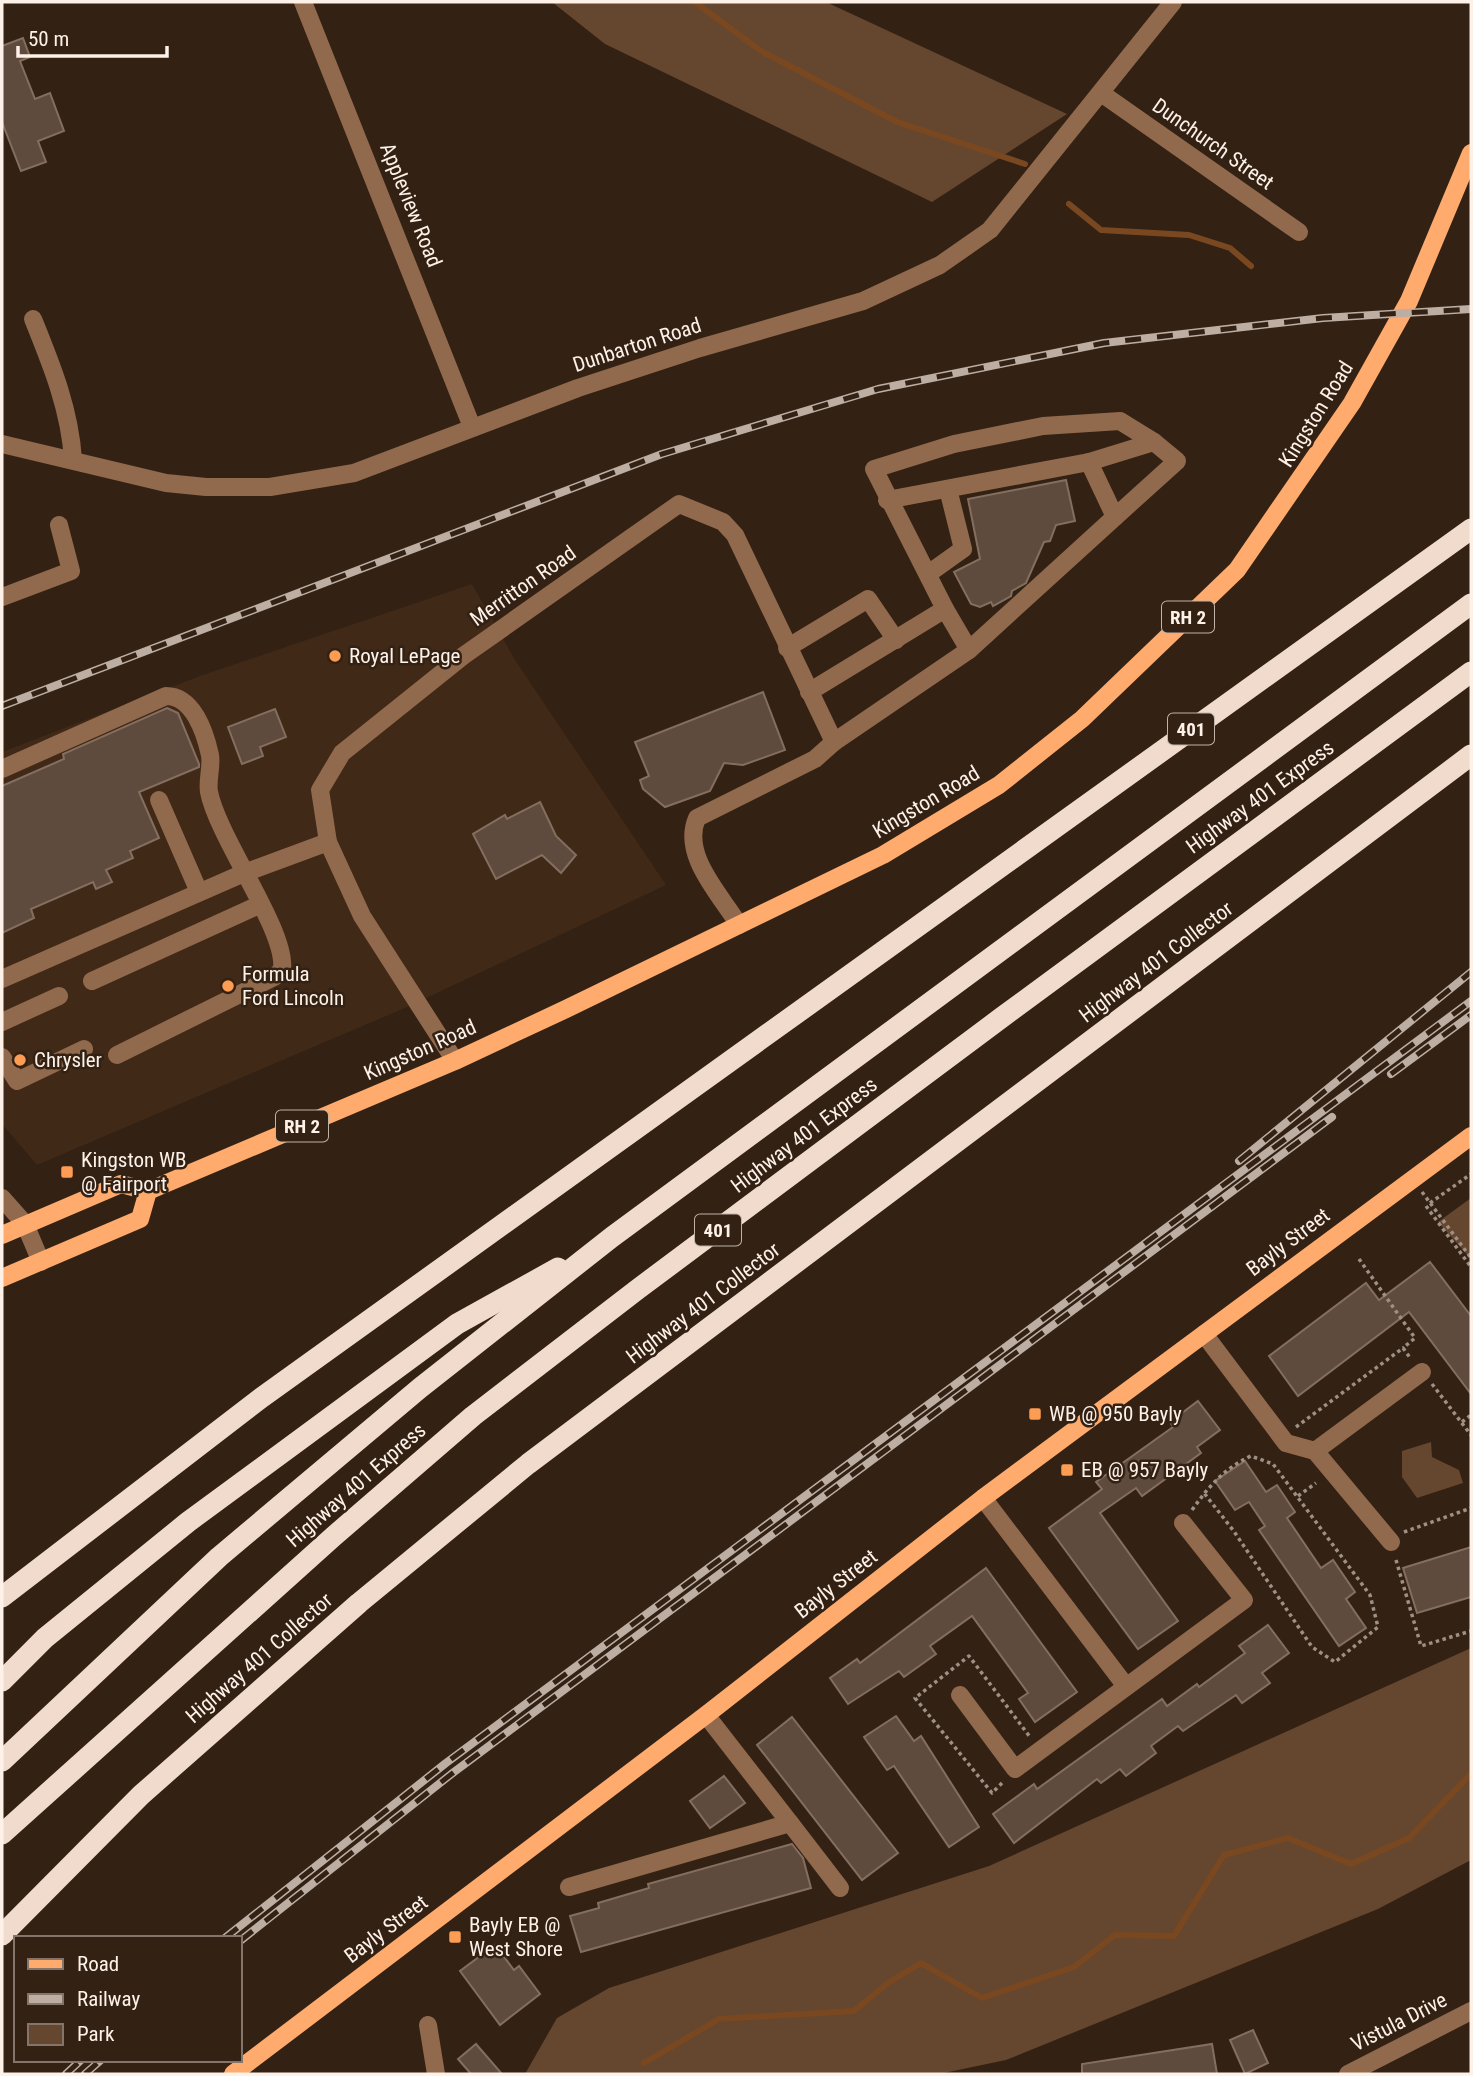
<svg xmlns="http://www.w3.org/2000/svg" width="1473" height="2076" viewBox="0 0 1473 2076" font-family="'Roboto Condensed',sans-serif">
  <rect width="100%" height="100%" fill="#332114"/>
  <!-- built -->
  <path fill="#402917" d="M472,584L515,660L666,885L407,1007L37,1165L2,1124V752L200,676Z"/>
  <!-- green -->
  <g fill="#65462e">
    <path d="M552,2H826L1067,114L932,202L605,44Z"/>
    <path d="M1471,1198V1259L1438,1222Z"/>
    <path d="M1431,1442L1432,1457L1459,1470L1463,1483L1417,1498L1402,1477V1451Z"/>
    <path d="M1471,1648V1860L1378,1909L1006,2060L939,2074H525L557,2018L609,1988L989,1866Z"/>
  </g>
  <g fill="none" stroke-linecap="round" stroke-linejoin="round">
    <!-- stream -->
    <g stroke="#7a4820" stroke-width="6">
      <path d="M695,2L761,51L897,122L1025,164"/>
      <path d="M1069,204L1101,230L1189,235L1230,248L1251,266"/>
      <path d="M644,2063L719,2019L854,2011L888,1983L921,1963L982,1998L1074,1967L1115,1935L1174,1936L1224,1855L1288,1838L1351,1864L1409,1838L1471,1774"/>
    </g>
  </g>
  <!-- building -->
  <g fill="#5f4b3d" stroke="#836e5f" stroke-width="2">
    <path d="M23,38L30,57L20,61L35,99L50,93L64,131L38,141L46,162L21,171L2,122V46Z"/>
    <path d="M1066,480L1075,521L1056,525L1050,541L1044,542L1026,583L1012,591L1011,596L993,606L991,602L980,607L971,604L954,572L980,559L968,499Z"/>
    <path d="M763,692L785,750L743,765L724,763L710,791L665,807L643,789L640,780L649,776L635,742Z"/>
    <path d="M167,708L178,713L199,764V767L139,792L159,838L130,851L133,858L106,870L112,882L96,889L93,882L31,909L34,918L2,933V786L64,759L63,754Z"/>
    <path d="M275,709L286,737L260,747L263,756L242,764L228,727Z"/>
    <path d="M540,802L556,836L576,855L561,873L542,855L496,879L473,834L505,815L507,819Z"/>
    <path d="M1430,1262L1471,1316V1394L1409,1312L1298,1396L1269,1356L1366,1283L1379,1300Z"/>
    <path d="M1198,1401L1220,1430L1197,1447L1201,1453L1142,1496L1136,1488L1100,1513L1178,1621L1138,1649L1049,1528L1102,1489L1096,1482L1173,1427L1170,1422Z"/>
    <path d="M1245,1461L1266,1492L1277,1485L1295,1512L1287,1518L1321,1568L1333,1560L1355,1592L1346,1599L1366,1628L1339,1646L1259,1530L1265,1526L1249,1502L1235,1510L1215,1481Z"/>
    <path d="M1471,1547V1597L1417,1613L1403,1568Z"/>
    <path d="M986,1568L1077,1692L1035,1722L1019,1699L1028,1693L972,1616L930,1646L936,1654L904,1677L899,1671L848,1704L830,1678L857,1659L860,1663Z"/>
    <path d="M1268,1625L1289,1653L1262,1673L1270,1683L1242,1703L1236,1695L1183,1731L1178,1726L1151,1746L1156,1753L1126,1776L1120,1769L1101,1783L1097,1779L1014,1843L993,1814L1034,1784L1037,1789L1162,1699L1167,1706L1197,1684L1199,1687L1245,1653L1239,1646Z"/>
    <path d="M896,1716L914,1741L921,1736L979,1827L949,1847L894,1766L887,1770L864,1737Z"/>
    <path d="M792,1717L898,1853L862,1880L757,1745Z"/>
    <path d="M724,1776L745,1803L710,1828L690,1801Z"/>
    <path d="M792,1844L803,1858L811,1888L581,1952L570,1916L599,1908L598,1903L649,1888L648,1884Z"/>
    <path d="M495,1945L514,1970L519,1966L540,1994L500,2025L460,1971Z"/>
    <path d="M1253,2030L1268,2063L1245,2074L1230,2040Z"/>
    <path d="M476,2044L502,2074H471L458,2059Z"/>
    <path d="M1212,2044L1217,2074H1082V2064Z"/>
  </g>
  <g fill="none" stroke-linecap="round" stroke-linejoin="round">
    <!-- path -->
    <g stroke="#9e9085" stroke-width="3.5" stroke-dasharray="3.5 3.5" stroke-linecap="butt">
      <path d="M1422,1192L1471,1258"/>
      <path d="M1430,1203L1471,1174"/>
      <path d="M1426,1206L1471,1267"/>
      <path d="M1359,1259L1415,1338L1403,1348"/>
      <path d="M1432,1384L1471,1435"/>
      <path d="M1462,1422L1471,1415"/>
      <path d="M1296,1427L1403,1348L1411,1359"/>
      <path d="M1298,1496L1316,1483"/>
      <path d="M1192,1510C1209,1486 1225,1468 1251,1456L1273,1464L1370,1595L1378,1627L1335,1662L1312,1647L1233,1530L1204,1493"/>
      <path d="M1404,1532L1471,1508"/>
      <path d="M1396,1560L1421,1646L1471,1631"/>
      <path d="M1002,1783L992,1793L915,1698L969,1656L1030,1737"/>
    </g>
    <!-- minor -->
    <g stroke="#91694c" stroke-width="18">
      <path d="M303,2L472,427"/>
      <path d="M1101,93L1299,232"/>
      <path d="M33,319C52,366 70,410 73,460"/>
      <path d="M2,444L166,483L206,487H270L354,473L578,388L700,348L863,301L940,265L990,230L1173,2"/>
      <path d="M887,500L1089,462L1154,442"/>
      <path d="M928,574L963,549L948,489"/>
      <path d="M2,597L71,571L59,525"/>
      <path d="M945,609L874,469L954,444L1043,426L1120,421L1154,442L1177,461L1115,517L1089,462"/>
      <path d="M787,648L868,599L896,640"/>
      <path d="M969,650L1115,517"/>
      <path d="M809,692L945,609L969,650L834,742"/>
      <path d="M2,769L166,696C193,696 205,732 210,755C212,767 207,780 209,792C218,838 287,931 282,969L276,976L117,1055"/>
      <path d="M159,800L199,892"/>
      <path d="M2,979L244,873L328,842"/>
      <path d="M92,981L259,905"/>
      <path d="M2,1022L59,996"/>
      <path d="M2,1057L17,1081L84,1049"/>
      <path d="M455,1061L362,916L328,842L320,790L342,753L463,656L679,504L723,522L735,535L834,742L815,759L697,818C681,855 720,894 739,925"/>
      <path d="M2,1198L25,1224L41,1262"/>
      <path d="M1204,1334L1286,1443L1315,1451L1391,1542"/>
      <path d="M1315,1451L1422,1372"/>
      <path d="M983,1498L1125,1685"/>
      <path d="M960,1695L1015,1769L1244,1600L1183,1523"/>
      <path d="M790,1823L840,1888"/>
      <path d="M569,1887L790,1823L706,1715"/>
      <path d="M428,2025L436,2074"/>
      <path d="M1348,2074L1471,2011"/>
    </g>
    <!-- major -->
    <g stroke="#feab6d" stroke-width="18">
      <path d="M2,1235L121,1184L148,1191L455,1061L566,1009L883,855L999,785L1082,719L1237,570L1352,403L1409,301L1471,153"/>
      <path d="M2,1278L140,1219L148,1191"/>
      <path d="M233,2074L706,1715L983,1498L1471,1136"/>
    </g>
    <!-- highway -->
    <g stroke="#f0dbcd" stroke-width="21">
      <path d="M2,1597L261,1398L1471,529"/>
      <path d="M2,1681L45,1638L188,1522L457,1324L558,1268"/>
      <path d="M2,1761L219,1557L420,1388L612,1237L1471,604"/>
      <path d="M2,1834L334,1536L473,1416L638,1289L1001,1018L1471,672"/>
      <path d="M2,1935L141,1795L359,1603L528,1464L1471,755"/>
    </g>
    <!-- rail casing -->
    <g stroke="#bcaea3" stroke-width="8">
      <g id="rail">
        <path d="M2,706L662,454L878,389L1104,343L1323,318L1471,309"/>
        <path d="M1391,1074L1471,1015"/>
        <path d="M1239,1161L1471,972"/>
        <path d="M225,1938L446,1763L1471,1001"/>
        <path d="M240,1941L454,1772L1332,1117"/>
        <path d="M66,2074L81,2060"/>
        <path d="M85,2074L101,2060"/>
      </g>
    </g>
    <!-- rail -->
    <use href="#rail" stroke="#332114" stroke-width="5" stroke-dasharray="16" stroke-linecap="butt"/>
  </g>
  <!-- markers -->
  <g fill="#fc9d53" stroke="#332114" stroke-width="2.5">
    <circle cx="335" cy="656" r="7"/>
    <circle cx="228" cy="986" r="7"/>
    <circle cx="20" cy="1060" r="7"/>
    <rect x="60" y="1165" width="14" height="14" rx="3.5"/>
    <rect x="1028" y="1407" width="14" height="14" rx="3.5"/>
    <rect x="1060" y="1463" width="14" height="14" rx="3.5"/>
    <rect x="448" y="1930" width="14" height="14" rx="3.5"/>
  </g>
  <g text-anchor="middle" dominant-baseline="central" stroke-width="5" stroke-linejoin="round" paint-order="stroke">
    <!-- shield labels -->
    <g fill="#332114" stroke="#c0b3a8" stroke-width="2">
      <rect x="1162" y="601.5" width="52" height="31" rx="5"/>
      <rect x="1168" y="713.5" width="46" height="31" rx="5"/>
      <rect x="276" y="1110.5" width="52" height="31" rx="5"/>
      <rect x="695" y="1214.5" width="46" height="31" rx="5"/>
    </g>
    <g font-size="19" font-weight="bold" fill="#fdf1e8">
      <text x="1188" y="617">RH 2</text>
      <text x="1191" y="729">401</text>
      <text x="302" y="1126">RH 2</text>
      <text x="718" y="1230">401</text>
    </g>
    <!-- street labels -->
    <g font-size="21" fill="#fdf1e8" stroke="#332114">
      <text transform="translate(1213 144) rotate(35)">Dunchurch Street</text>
      <text transform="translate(411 205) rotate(68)">Appleview Road</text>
      <text transform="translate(637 345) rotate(-18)">Dunbarton Road</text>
      <text transform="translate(1316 414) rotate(-58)">Kingston Road</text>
      <text transform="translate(523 586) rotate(-35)">Merritton Road</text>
      <text transform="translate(1260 797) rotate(-36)">Highway 401 Express</text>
      <text transform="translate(926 802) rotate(-31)">Kingston Road</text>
      <text transform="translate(1156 962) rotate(-37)">Highway 401 Collector</text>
      <text transform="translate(420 1050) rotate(-24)">Kingston Road</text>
      <text transform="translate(804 1135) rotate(-37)">Highway 401 Express</text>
      <text transform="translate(1288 1242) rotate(-37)">Bayly Street</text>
      <text transform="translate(703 1303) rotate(-37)">Highway 401 Collector</text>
      <text transform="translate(356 1485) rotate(-41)">Highway 401 Express</text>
      <text transform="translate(836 1584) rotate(-38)">Bayly Street</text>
      <text transform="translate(259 1658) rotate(-41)">Highway 401 Collector</text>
      <text transform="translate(386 1929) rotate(-37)">Bayly Street</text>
      <text transform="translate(1399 2022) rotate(-27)">Vistula Drive</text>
    </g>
    <!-- poi labels -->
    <g font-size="21" fill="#fdf1e8" stroke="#332114" text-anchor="start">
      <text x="349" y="656">Royal LePage</text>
      <text x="242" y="974">Formula<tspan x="242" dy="24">Ford Lincoln</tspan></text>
      <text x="34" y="1060">Chrysler</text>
      <text x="81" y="1160">Kingston WB<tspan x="81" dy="24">@ Fairport</tspan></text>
      <text x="1049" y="1414">WB @ 950 Bayly</text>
      <text x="1081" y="1470">EB @ 957 Bayly</text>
      <text x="469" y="1925">Bayly EB @<tspan x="469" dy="24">West Shore</tspan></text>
    </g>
  </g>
  <!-- border -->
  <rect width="1473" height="2076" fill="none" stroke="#fdf1e8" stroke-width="7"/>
  <!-- legend -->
  <rect x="14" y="1936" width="228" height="126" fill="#332114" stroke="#847469" stroke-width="2"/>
  <rect x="28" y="1959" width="35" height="10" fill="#feab6d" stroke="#847469" stroke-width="2"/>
  <text x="77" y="1971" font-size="21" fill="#fdf1e8">Road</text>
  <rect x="28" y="1994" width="35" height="10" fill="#bcaea3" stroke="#847469" stroke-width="2"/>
  <text x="77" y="2006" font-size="21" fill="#fdf1e8">Railway</text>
  <rect x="28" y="2024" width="35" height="21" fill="#65462e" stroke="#847469" stroke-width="2"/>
  <text x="77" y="2041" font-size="21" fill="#fdf1e8">Park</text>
  <!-- scale -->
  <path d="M18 46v10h149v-10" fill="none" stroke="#fdf1e8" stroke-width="3.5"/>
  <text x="28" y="46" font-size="21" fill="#fdf1e8" stroke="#332114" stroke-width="5" paint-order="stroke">50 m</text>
</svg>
